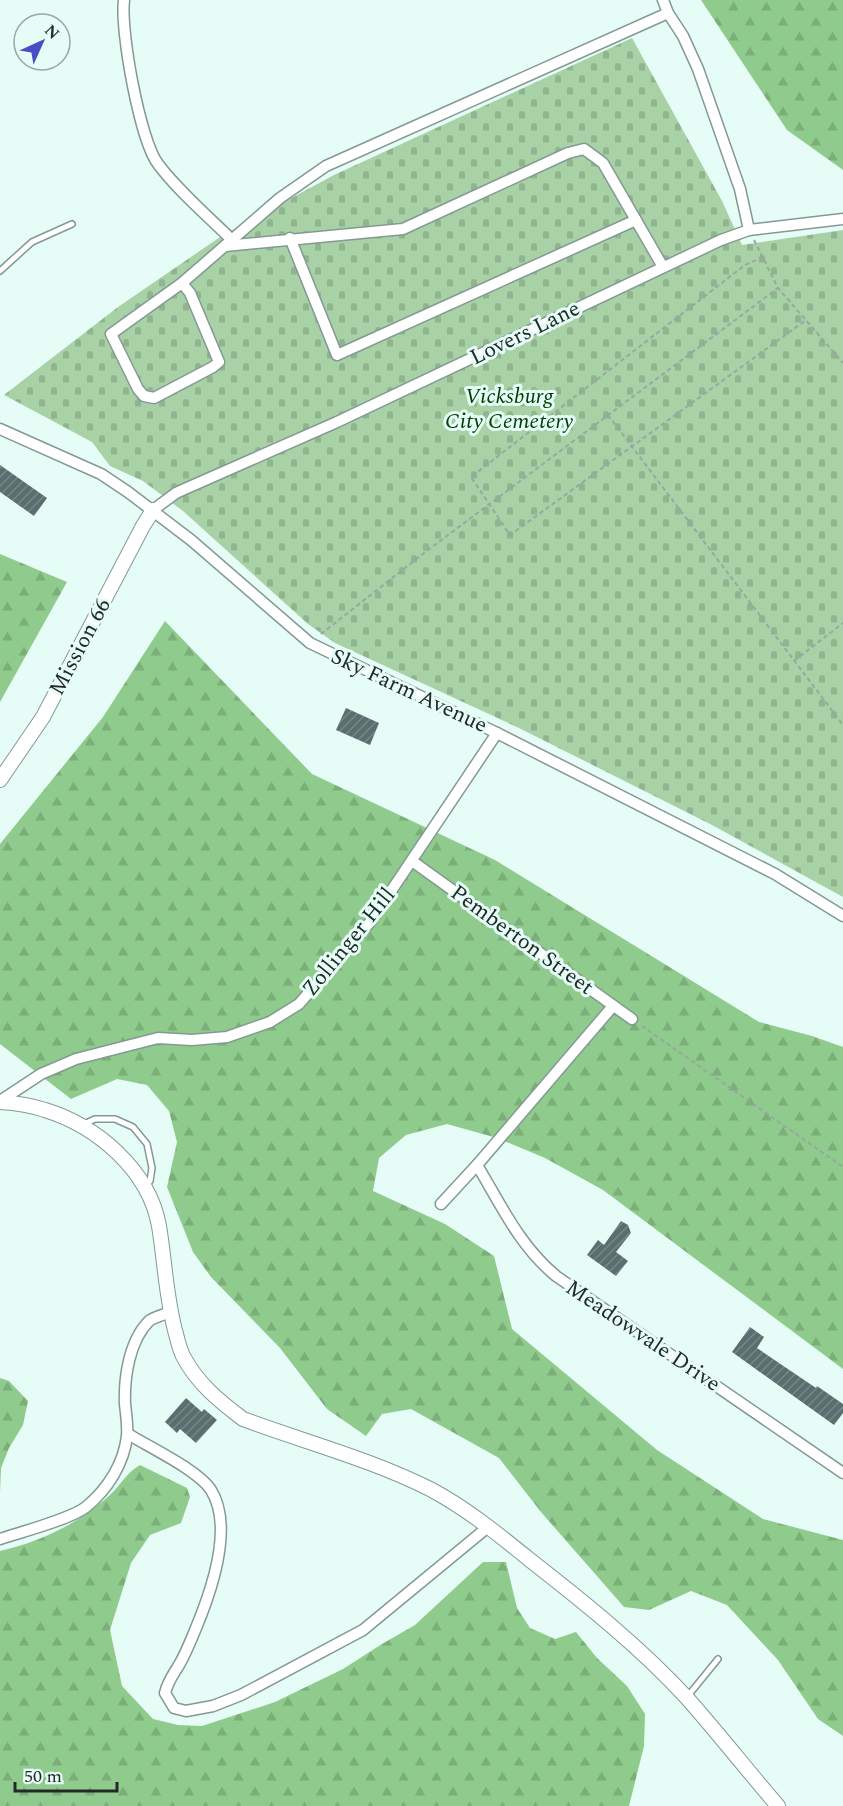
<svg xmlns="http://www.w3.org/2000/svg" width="843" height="1806" viewBox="0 0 843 1806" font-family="Spectral,serif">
  <defs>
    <pattern id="forest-firs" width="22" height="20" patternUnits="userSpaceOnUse" patternTransform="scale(1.5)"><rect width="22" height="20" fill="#8fcb8c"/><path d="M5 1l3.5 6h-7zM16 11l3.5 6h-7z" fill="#7bae79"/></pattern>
    <pattern id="cemetery-stones" width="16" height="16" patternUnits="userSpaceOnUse" patternTransform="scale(1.5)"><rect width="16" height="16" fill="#a8d2a6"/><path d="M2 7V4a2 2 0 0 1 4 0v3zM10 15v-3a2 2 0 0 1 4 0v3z" fill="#90b48f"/></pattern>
    <pattern id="building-hatch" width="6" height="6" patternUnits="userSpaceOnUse" patternTransform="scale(1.5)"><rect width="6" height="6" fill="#596e6e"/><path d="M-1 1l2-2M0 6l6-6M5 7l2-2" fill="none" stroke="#778686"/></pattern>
  </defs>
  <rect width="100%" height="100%" fill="#e6fcf7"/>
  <!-- forest -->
  <g fill="url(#forest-firs)">
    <path d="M701,0H843V170L787,130Z"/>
    <path d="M0,554L67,582L0,702Z"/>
    <path d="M165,621L312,774L495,860L759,1022L812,1036L843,1047V1369L603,1190L545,1158L497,1138L447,1124L406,1135L379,1158L373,1191L445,1224L494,1256L512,1329L657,1450L763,1519L843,1540V1736L818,1719L778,1660L727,1605L691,1591L649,1610L624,1607L541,1512L499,1458L411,1409L382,1414L366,1436L327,1409L280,1348L211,1277L193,1252L167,1187L177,1142L169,1111L147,1085L117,1079L71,1099L0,1044V844L103,717Z"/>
    <path d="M0,1378L9,1381L28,1401L23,1425L9,1448L1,1468L0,1493Z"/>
    <path d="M140,1465L187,1488L190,1497L181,1523L150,1535L131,1563L110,1630L122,1686L153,1719L178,1725L202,1726L275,1702L343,1669L382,1644L415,1625L483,1562H506L517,1608L530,1628L555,1639L576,1632L597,1658L627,1686L645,1714L644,1746L629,1806H0V1551C41,1542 84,1521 114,1491C123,1481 128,1472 140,1465Z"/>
  </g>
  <!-- cemetery -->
  <path fill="url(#cemetery-stones)" d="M632,38L722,201L742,245L843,230V897L712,825L519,728L335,643L308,624L183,511L143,481L110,466L92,442L4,395L118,307L223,235L334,175Z"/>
  <!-- building -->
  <g fill="url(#building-hatch)">
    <path d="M0,465L47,498L34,516L0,492Z"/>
    <path d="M346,708L379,723L370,745L336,730Z"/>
    <path d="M621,1221L628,1225L631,1233L616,1252L628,1261L616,1276L587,1255L598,1240L604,1245Z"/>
    <path d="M750,1327L764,1337L757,1348L816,1388L817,1386L843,1404V1413L834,1425L732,1352Z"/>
    <path d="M186,1398L202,1412L204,1409L217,1420L196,1443L180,1429L177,1433L165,1422Z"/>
  </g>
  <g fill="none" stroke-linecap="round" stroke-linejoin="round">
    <!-- service casing -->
    <g stroke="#849994" stroke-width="8">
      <g id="service">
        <path d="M0,271L32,242L72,224"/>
        <path d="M82,1125L95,1119H115L133,1127L147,1144L152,1168L150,1181L146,1185"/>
        <path d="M687,1697L718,1659"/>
      </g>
    </g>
    <!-- minor casing -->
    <g stroke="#849994" stroke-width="13">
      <g id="minor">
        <path d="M124,0C120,31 140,140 158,164C179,192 208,216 232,240"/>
        <path d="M663,0L668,13L683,36L698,69L740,189L749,230"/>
        <path d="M290,238L337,355L636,220"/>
        <path d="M225,246L403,229L568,153L584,149L603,163L663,267"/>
        <path d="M182,283L190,293L219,362L213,367L154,398L144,396L138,389L111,334L182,283L280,198L326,166L668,13"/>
        <path d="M0,429L101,474L128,492L191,540L310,643L497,733L775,874L843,916"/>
        <path d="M153,510L176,493L187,488L337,422L721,240L749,230L843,219"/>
        <path d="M412,861L632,1019"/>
        <path d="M0,1101L41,1074L76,1059L158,1038L192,1040L227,1037L270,1022L299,1004L371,921L497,733"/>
        <path d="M477,1165C501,1205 519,1245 556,1276L843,1473"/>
        <path d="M441,1204L477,1165L613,1006"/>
        <path d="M128,1434C149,1447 198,1470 211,1490C234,1527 211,1592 196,1628C191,1640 186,1653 179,1665C173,1675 168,1681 165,1693L174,1708L186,1711L213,1706L241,1695L363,1630L488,1527"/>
        <path d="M0,1539C21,1532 71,1519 86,1507C108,1489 124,1463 127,1436C128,1426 126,1414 125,1404C124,1378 129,1341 149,1321C154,1317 164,1315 170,1312"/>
      </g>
    </g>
    <!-- tertiary casing -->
    <g stroke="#849994" stroke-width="16">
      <g id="tertiary">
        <path d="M0,780L43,717L143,526L153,510"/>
        <path d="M0,1102C15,1103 30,1105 45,1110C97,1126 149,1170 159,1226C165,1262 166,1299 176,1334C178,1342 180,1350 183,1356C197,1383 219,1401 243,1419C305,1442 370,1459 430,1489C466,1508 498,1534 530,1560C585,1603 640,1647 687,1698C718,1733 747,1770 778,1806"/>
      </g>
    </g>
    <!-- path -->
    <g stroke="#97a7a3" stroke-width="2" stroke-dasharray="4.5 3" stroke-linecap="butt">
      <path d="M754,240L778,288L843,363"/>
      <path d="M763,257L745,265L471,477L510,535L806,320"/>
      <path d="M608,415L843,725"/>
      <path d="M321,634L424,553L778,288"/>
      <path d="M794,661L843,623"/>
      <path d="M642,1026L843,1167"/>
    </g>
    <!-- service -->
    <use href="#service" stroke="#fff" stroke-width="5"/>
    <!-- minor -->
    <use href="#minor" stroke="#fff" stroke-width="10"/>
    <!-- tertiary -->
    <use href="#tertiary" stroke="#fff" stroke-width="14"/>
  </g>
  <g text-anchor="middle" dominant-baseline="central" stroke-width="6" stroke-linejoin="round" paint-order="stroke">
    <!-- street labels -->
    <g font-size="22" fill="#222a28" stroke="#e6fcf7">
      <text transform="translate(525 333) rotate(-26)">Lovers Lane</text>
      <text transform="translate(80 647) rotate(-62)">Mission 66</text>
      <text transform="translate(409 691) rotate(25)">Sky Farm Avenue</text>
      <text transform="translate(522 940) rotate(36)">Pemberton Street</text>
      <text transform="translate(349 942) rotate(-51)">Zollinger Hill</text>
      <text transform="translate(643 1336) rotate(34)">Meadowvale Drive</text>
    </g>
    <!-- park labels -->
    <g font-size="22" font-style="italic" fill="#004103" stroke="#e6fcf7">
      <text x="509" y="396">Vicksburg<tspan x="509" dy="25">City Cemetery</tspan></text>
    </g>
  </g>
  <!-- north arrow -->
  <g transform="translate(42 42) rotate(45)"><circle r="28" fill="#e6fcf7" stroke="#98a8a4" stroke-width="1.5"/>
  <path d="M0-4.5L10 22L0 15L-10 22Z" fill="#474ec3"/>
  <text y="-9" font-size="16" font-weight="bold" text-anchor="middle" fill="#222a28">N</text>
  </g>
  <!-- scale -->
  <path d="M15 1782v9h102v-9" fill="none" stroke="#222a28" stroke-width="3"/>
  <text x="24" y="1782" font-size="18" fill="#222a28" stroke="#e6fcf7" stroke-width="4.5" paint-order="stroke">50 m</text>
</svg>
